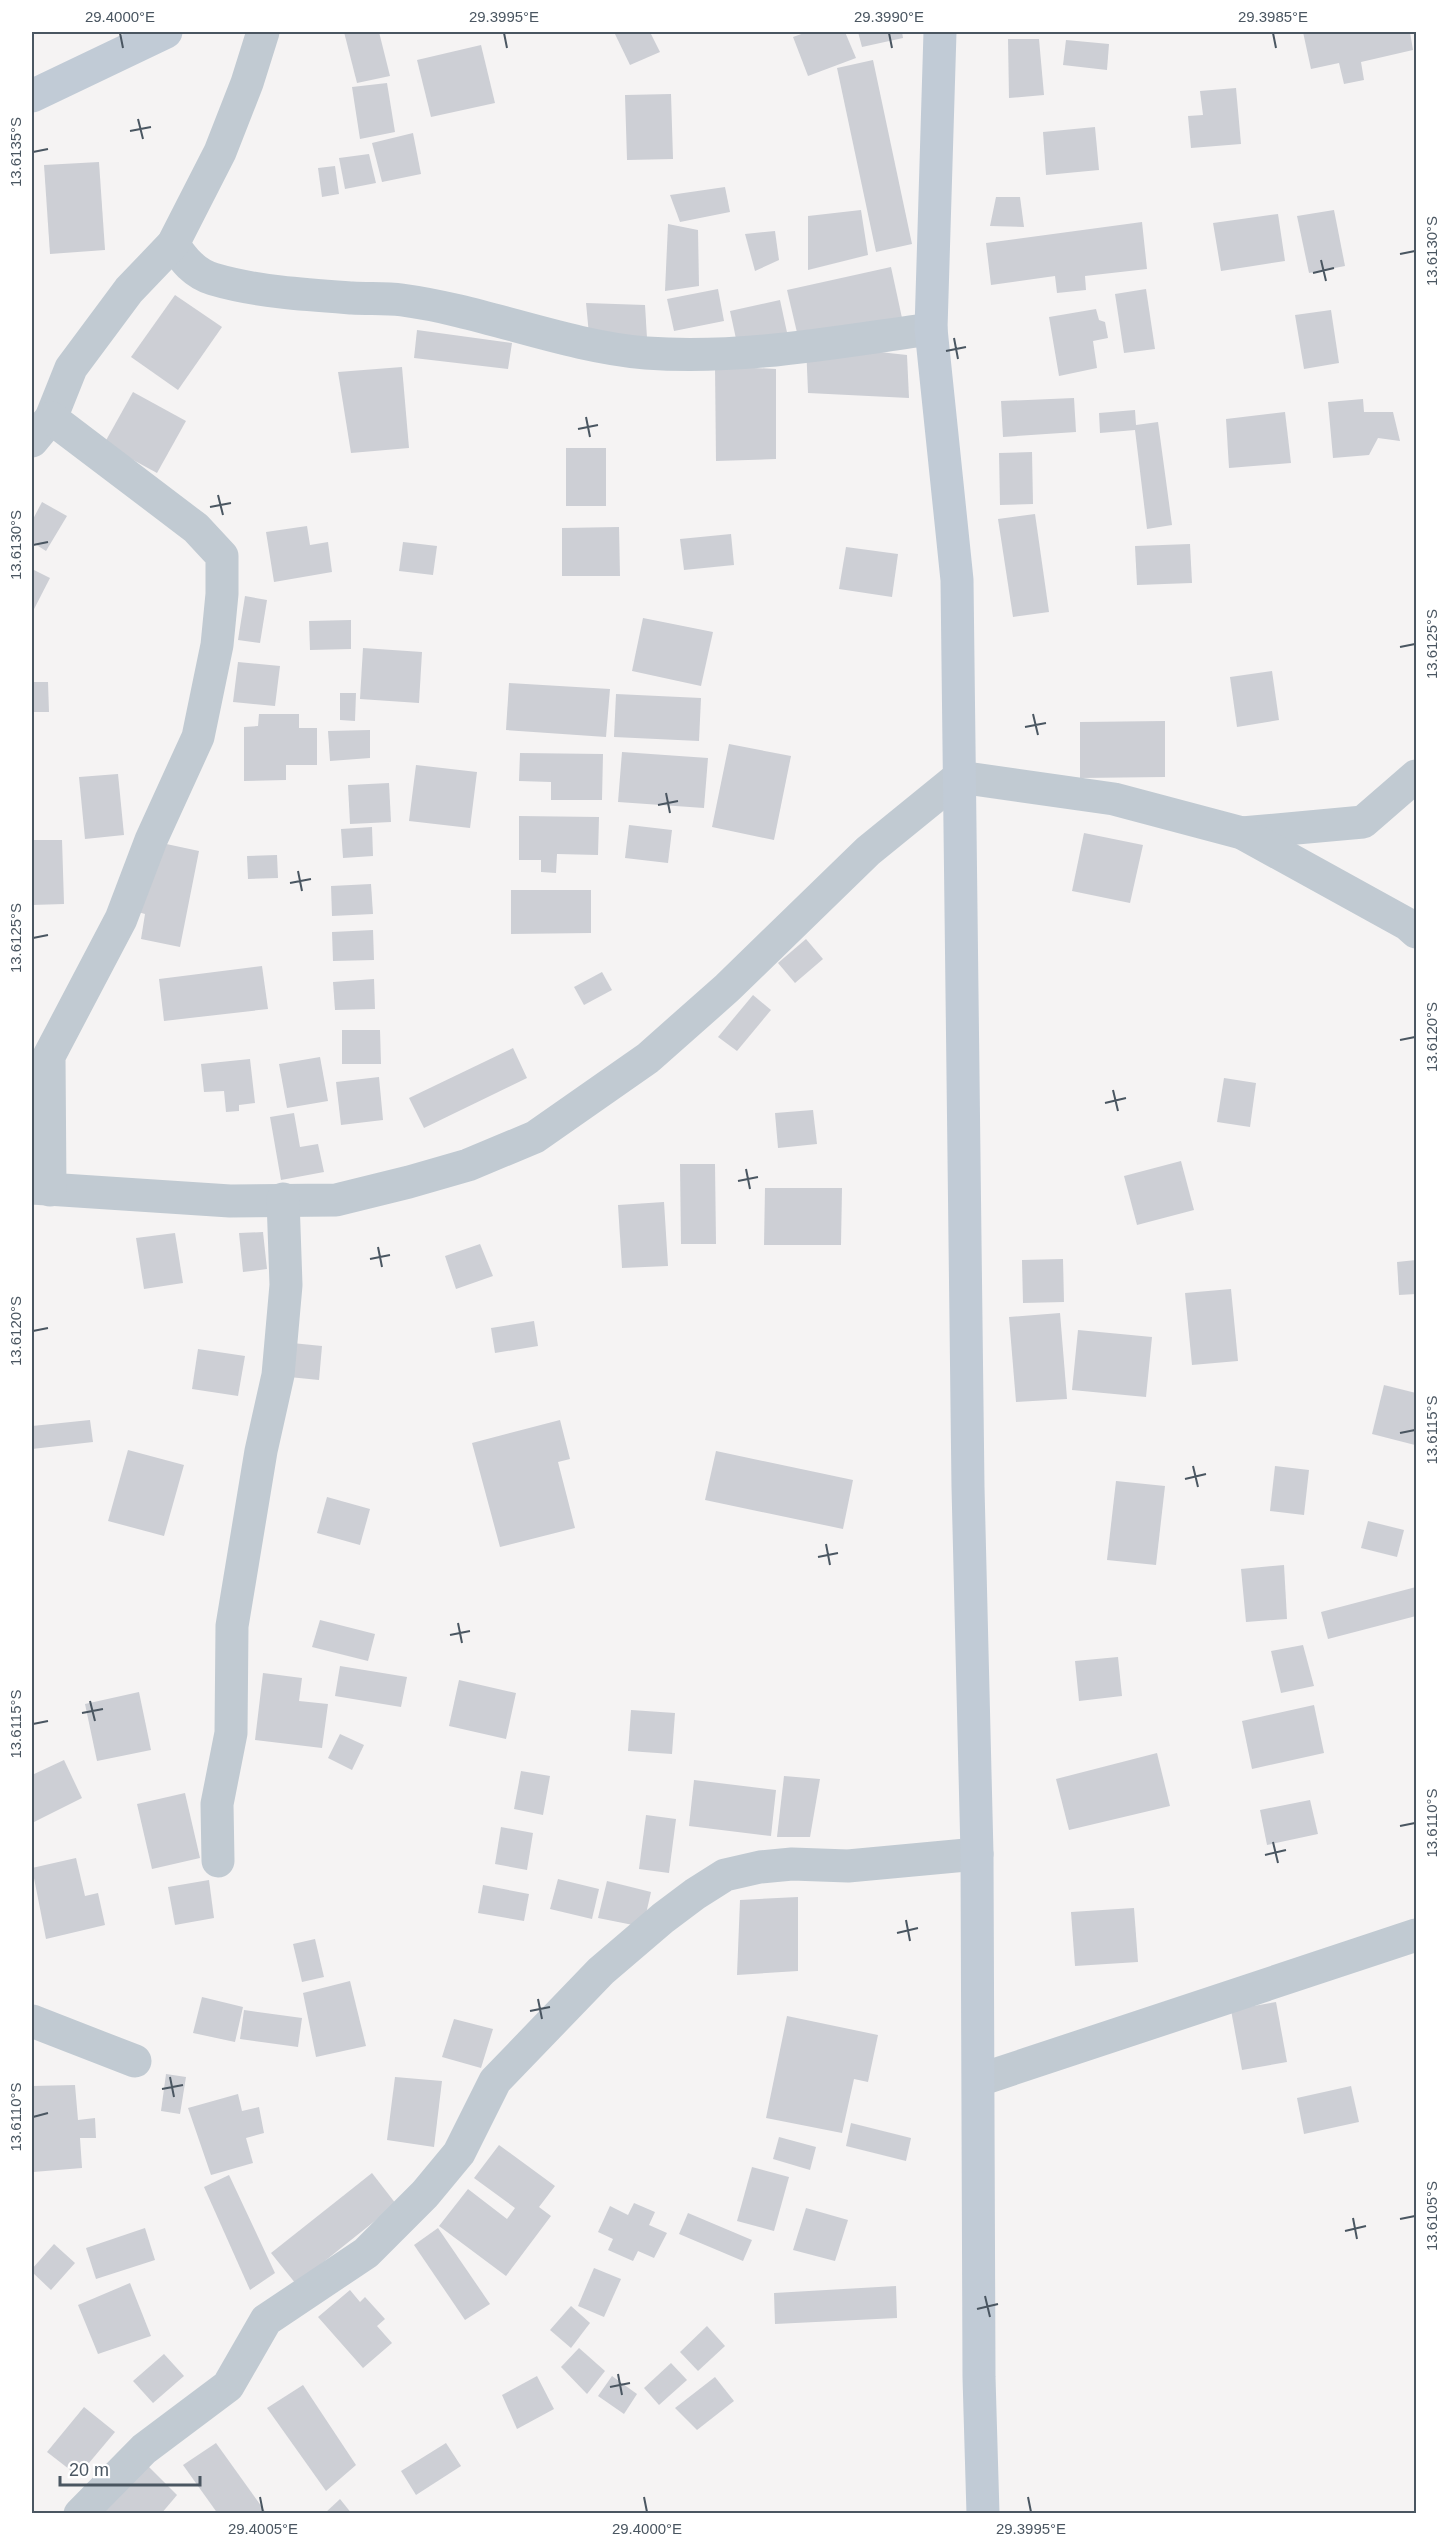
<svg xmlns="http://www.w3.org/2000/svg" width="1448" height="2545" viewBox="0 0 1448 2545" font-family="Arial,sans-serif">
  <rect width="100%" height="100%" fill="#f5f3f3"/>
  <!-- building -->
  <g fill="#cdcfd5">
    <path d="M344,32H379L390,76L357,83Z"/>
    <path d="M614,32H650L660,52L630,65Z"/>
    <path d="M807,32H845L856,58L808,76L793,37Z"/>
    <path d="M858,32H902L903,38L862,47Z"/>
    <path d="M1303,32H1410L1413,50L1361,62L1364,80L1344,84L1339,63L1311,69Z"/>
    <path d="M1008,39H1039L1044,95L1009,98Z"/>
    <path d="M1066,40L1109,44L1107,70L1063,65Z"/>
    <path d="M481,45L495,103L431,117L417,60Z"/>
    <path d="M873,60L912,244L876,252L837,68Z"/>
    <path d="M387,83L395,132L360,139L352,87Z"/>
    <path d="M1236,88L1241,144L1191,148L1188,116L1203,115L1200,91Z"/>
    <path d="M671,94L673,159L627,160L625,95Z"/>
    <path d="M1095,127L1099,170L1046,175L1043,132Z"/>
    <path d="M413,133L421,174L382,182L372,143Z"/>
    <path d="M369,154L376,183L345,189L339,158Z"/>
    <path d="M99,162L105,250L50,254L44,165Z"/>
    <path d="M335,166L339,194L322,197L318,168Z"/>
    <path d="M725,187L730,212L680,222L670,195Z"/>
    <path d="M996,197H1020L1024,227L990,226Z"/>
    <path d="M861,210L868,255L808,270V216Z"/>
    <path d="M1334,210L1345,266L1309,273L1297,216Z"/>
    <path d="M1278,214L1285,261L1221,271L1213,223Z"/>
    <path d="M1142,222L1147,269L1085,276L1086,290L1057,293L1055,276L991,285L986,243Z"/>
    <path d="M668,224L698,230L699,286L665,291Z"/>
    <path d="M775,231L779,260L755,271L745,234Z"/>
    <path d="M891,267L902,318L799,341L787,290Z"/>
    <path d="M718,289L724,321L674,331L667,299Z"/>
    <path d="M1146,289L1155,349L1124,353L1115,294Z"/>
    <path d="M175,295L222,327L178,390L131,357Z"/>
    <path d="M780,300L788,337L738,348L730,311Z"/>
    <path d="M586,303L645,305L647,338L589,335Z"/>
    <path d="M1096,309L1099,320L1105,322L1108,338L1093,341L1097,368L1059,376L1049,317Z"/>
    <path d="M1331,310L1339,363L1304,369L1295,315Z"/>
    <path d="M417,330L512,343L508,369L414,358Z"/>
    <path d="M806,344L907,355L909,398L808,393Z"/>
    <path d="M715,366L776,369V459L716,461Z"/>
    <path d="M402,367L409,448L351,453L338,372Z"/>
    <path d="M133,392L186,421L157,473L104,444Z"/>
    <path d="M1074,398L1076,432L1003,437L1001,401Z"/>
    <path d="M1363,399L1364,412H1393L1400,441L1378,438L1369,455L1333,458L1328,402Z"/>
    <path d="M1135,410L1136,425L1158,422L1172,525L1147,529L1135,430L1100,433L1099,413Z"/>
    <path d="M1285,412L1291,463L1229,468L1226,419Z"/>
    <rect x="566" y="448" width="40" height="58"/>
    <path d="M1032,452L1033,504L1000,505L999,453Z"/>
    <path d="M42,502L67,516L46,551L32,542V521Z"/>
    <path d="M1035,514L1049,612L1013,617L998,519Z"/>
    <path d="M307,526L310,545L328,542L332,572L274,582L266,532Z"/>
    <path d="M619,527L620,576H562V528Z"/>
    <path d="M731,534L734,565L684,570L680,539Z"/>
    <path d="M403,542L437,546L433,575L399,571Z"/>
    <path d="M1190,544L1192,583L1137,585L1135,546Z"/>
    <path d="M846,547L898,554L892,597L839,589Z"/>
    <path d="M32,569L50,578L32,613Z"/>
    <path d="M245,596L267,600L260,643L238,640Z"/>
    <path d="M643,618L713,632L701,686L632,671Z"/>
    <path d="M351,620V649L310,650L309,621Z"/>
    <path d="M363,648L422,652L419,703L360,699Z"/>
    <path d="M238,662L280,666L275,706L233,702Z"/>
    <path d="M1272,671L1279,720L1237,727L1230,677Z"/>
    <path d="M32,682H48L49,712H32Z"/>
    <path d="M509,683L610,689L606,737L506,730Z"/>
    <path d="M340,693H356L355,721L340,720Z"/>
    <path d="M616,694L701,698L699,741L614,737Z"/>
    <path d="M259,714H299V728H317V765H286V780L244,781V727L258,726Z"/>
    <path d="M1165,721V777L1080,778V722Z"/>
    <path d="M370,730V758L330,761L328,731Z"/>
    <path d="M729,744L791,756L774,840L712,827Z"/>
    <path d="M622,752L708,758L704,808L618,802Z"/>
    <path d="M520,753L603,754L602,800H551V782L519,781Z"/>
    <path d="M416,765L477,772L470,828L409,821Z"/>
    <path d="M118,774L124,835L85,839L79,777Z"/>
    <path d="M389,783L391,822L350,824L348,785Z"/>
    <path d="M519,816L599,817L598,855L557,854L556,873L541,872V860H519Z"/>
    <path d="M629,825L672,830L668,863L625,858Z"/>
    <path d="M372,827L373,856L343,858L341,829Z"/>
    <path d="M1084,833L1143,845L1130,903L1072,891Z"/>
    <path d="M32,840H62L64,904L32,905Z"/>
    <path d="M157,842L199,851L180,947L141,939L145,914L138,912Z"/>
    <path d="M277,855L278,878L248,879L247,856Z"/>
    <path d="M371,884L373,914L332,916L331,886Z"/>
    <path d="M511,890H591V933L511,934Z"/>
    <path d="M373,930L374,960L333,961L332,932Z"/>
    <path d="M806,939L823,959L795,983L778,963Z"/>
    <path d="M262,966L268,1009L164,1021L159,979Z"/>
    <path d="M602,972L612,990L584,1005L574,987Z"/>
    <path d="M374,979L375,1009L335,1010L333,982Z"/>
    <path d="M753,995L771,1010L737,1051L718,1037Z"/>
    <path d="M342,1030H380L381,1064H342Z"/>
    <path d="M513,1048L527,1078L424,1128L409,1098Z"/>
    <path d="M320,1057L328,1101L287,1108L279,1064Z"/>
    <path d="M250,1059L255,1103L239,1105V1111L226,1112L224,1091L204,1092L201,1064Z"/>
    <path d="M379,1077L383,1120L341,1125L336,1082Z"/>
    <path d="M1224,1078L1256,1083L1250,1127L1217,1122Z"/>
    <path d="M813,1110L817,1144L778,1148L775,1113Z"/>
    <path d="M294,1113L300,1147L318,1144L324,1172L281,1180L270,1117Z"/>
    <path d="M1181,1161L1194,1210L1137,1225L1124,1176Z"/>
    <path d="M680,1164H715L716,1244H681Z"/>
    <path d="M765,1188H842L841,1245H764Z"/>
    <path d="M664,1202L668,1266L622,1268L618,1205Z"/>
    <path d="M263,1232L267,1269L243,1272L239,1233Z"/>
    <path d="M175,1233L183,1283L144,1289L136,1238Z"/>
    <path d="M480,1244L493,1276L456,1289L445,1256Z"/>
    <path d="M1063,1259L1064,1302L1023,1303L1022,1260Z"/>
    <path d="M1416,1260V1294L1399,1295L1397,1262Z"/>
    <path d="M1231,1289L1238,1361L1192,1365L1185,1293Z"/>
    <path d="M1060,1313L1067,1399L1016,1402L1009,1317Z"/>
    <path d="M534,1321L538,1346L495,1353L491,1328Z"/>
    <path d="M1078,1330L1152,1337L1146,1397L1072,1390Z"/>
    <path d="M292,1343L322,1346L319,1380L289,1377Z"/>
    <path d="M198,1349L245,1356L238,1396L192,1389Z"/>
    <path d="M1384,1385L1416,1393L1415,1445L1372,1434Z"/>
    <path d="M90,1420L93,1442L32,1449V1426Z"/>
    <path d="M560,1420L570,1459L558,1462L575,1528L500,1547L472,1443Z"/>
    <path d="M128,1450L184,1465L164,1536L108,1521Z"/>
    <path d="M716,1451L853,1480L843,1529L705,1500Z"/>
    <path d="M1275,1466L1309,1470L1304,1515L1270,1511Z"/>
    <path d="M1116,1481L1165,1486L1156,1565L1107,1560Z"/>
    <path d="M327,1497L370,1509L360,1545L317,1533Z"/>
    <path d="M1368,1521L1404,1530L1397,1557L1361,1548Z"/>
    <path d="M1284,1565L1287,1619L1246,1622L1241,1569Z"/>
    <path d="M1416,1587V1616L1328,1639L1321,1612Z"/>
    <path d="M320,1620L375,1634L368,1661L312,1647Z"/>
    <path d="M1303,1645L1314,1686L1281,1693L1271,1651Z"/>
    <path d="M1118,1657L1122,1696L1079,1701L1075,1661Z"/>
    <path d="M340,1666L407,1677L401,1707L335,1696Z"/>
    <path d="M263,1673L302,1678L299,1701L328,1704L322,1748L255,1740Z"/>
    <path d="M459,1680L516,1693L506,1739L449,1726Z"/>
    <path d="M139,1692L151,1750L97,1761L85,1704Z"/>
    <path d="M1314,1705L1324,1753L1252,1769L1242,1721Z"/>
    <path d="M631,1710L675,1713L672,1754L628,1751Z"/>
    <path d="M340,1734L364,1745L352,1770L328,1758Z"/>
    <path d="M1157,1753L1170,1806L1069,1830L1056,1779Z"/>
    <path d="M64,1760L82,1798L32,1823V1775Z"/>
    <path d="M521,1771L550,1776L543,1815L514,1809Z"/>
    <path d="M784,1776L820,1779L810,1837H777Z"/>
    <path d="M694,1780L776,1790L771,1836L689,1826Z"/>
    <path d="M185,1793L200,1858L152,1869L137,1804Z"/>
    <path d="M1310,1800L1318,1834L1267,1845L1260,1810Z"/>
    <path d="M646,1815L676,1819L669,1873L639,1869Z"/>
    <path d="M501,1827L533,1833L527,1870L495,1864Z"/>
    <path d="M76,1858L85,1896L98,1893L105,1925L46,1939L32,1868Z"/>
    <path d="M558,1879L599,1889L592,1919L550,1909Z"/>
    <path d="M209,1880L214,1918L175,1925L168,1887Z"/>
    <path d="M607,1881L651,1892L643,1927L598,1918Z"/>
    <path d="M483,1885L529,1894L524,1921L478,1913Z"/>
    <path d="M798,1897V1971L737,1975L740,1900Z"/>
    <path d="M1134,1908L1138,1962L1075,1966L1071,1912Z"/>
    <path d="M315,1939L324,1977L302,1982L293,1944Z"/>
    <path d="M350,1981L366,2046L316,2057L303,1993Z"/>
    <path d="M202,1997L243,2007L235,2042L193,2033Z"/>
    <path d="M1276,2002L1287,2062L1242,2070L1231,2010Z"/>
    <path d="M244,2010L302,2018L298,2047L240,2039Z"/>
    <path d="M787,2016L878,2035L868,2082L854,2079L842,2133L766,2118Z"/>
    <path d="M454,2019L493,2029L481,2068L442,2057Z"/>
    <path d="M166,2074L186,2077L180,2114L161,2111Z"/>
    <path d="M395,2077L442,2081L434,2147L387,2140Z"/>
    <path d="M75,2085L78,2120L95,2118L96,2138H80L82,2168L33,2172L32,2086Z"/>
    <path d="M1351,2086L1359,2122L1304,2134L1297,2098Z"/>
    <path d="M238,2094L242,2111L259,2107L264,2133L246,2138L253,2163L211,2175L188,2108Z"/>
    <path d="M851,2123L911,2138L906,2161L846,2146Z"/>
    <path d="M779,2137L816,2147L810,2170L773,2159Z"/>
    <path d="M499,2145L555,2186L539,2207L551,2216L506,2276L439,2226L468,2189L507,2219L515,2208L474,2178Z"/>
    <path d="M752,2167L789,2177L774,2231L737,2221Z"/>
    <path d="M372,2173L396,2204L296,2284L271,2253Z"/>
    <path d="M229,2175L275,2273L250,2290L204,2187Z"/>
    <path d="M634,2203L655,2212L649,2225L667,2233L654,2258L638,2251L633,2261L608,2250L613,2239L598,2232L610,2206L628,2215Z"/>
    <path d="M806,2208L848,2220L835,2261L793,2250Z"/>
    <path d="M688,2213L752,2240L743,2261L679,2234Z"/>
    <path d="M145,2228L155,2260L96,2279L86,2248Z"/>
    <path d="M438,2228L490,2304L465,2320L414,2245Z"/>
    <path d="M54,2244L75,2263L51,2290L32,2272V2269Z"/>
    <path d="M594,2268L621,2279L604,2317L578,2306Z"/>
    <path d="M130,2283L151,2336L98,2354L78,2305Z"/>
    <path d="M896,2286L897,2318L775,2324L774,2293Z"/>
    <path d="M350,2290L360,2302L365,2297L385,2319L377,2326L392,2343L363,2368L318,2317Z"/>
    <path d="M571,2306L590,2323L571,2348L550,2330Z"/>
    <path d="M707,2326L725,2346L698,2371L680,2352Z"/>
    <path d="M579,2348L605,2371L587,2394L561,2367Z"/>
    <path d="M164,2354L184,2376L153,2403L133,2381Z"/>
    <path d="M671,2363L687,2380L659,2405L644,2388Z"/>
    <path d="M537,2376L554,2409L517,2429L502,2395Z"/>
    <path d="M612,2376L637,2394L624,2414L598,2396Z"/>
    <path d="M715,2377L734,2401L697,2430L675,2408Z"/>
    <path d="M303,2385L356,2465L326,2491L267,2408Z"/>
    <path d="M84,2407L115,2432L78,2476L47,2452Z"/>
    <path d="M216,2443L267,2514H218L183,2465Z"/>
    <path d="M446,2443L461,2466L416,2495L401,2471Z"/>
    <path d="M144,2462L177,2495L161,2514H102Z"/>
    <path d="M340,2499L352,2514H324Z"/>
  </g>
  <g fill="none" stroke-linecap="round" stroke-linejoin="round">
    <!-- street -->
    <g stroke="#c1cad2" stroke-width="33">
      <path d="M173,244C184,260 194,273 213,279C257,292 307,295 352,298C369,299 386,298 402,300C484,311 564,346 646,353C742,360 836,342 931,329"/>
      <path d="M32,441L51,418L71,368L129,290L173,244L220,152L247,83L263,32"/>
      <path d="M1242,833L1363,822L1416,776"/>
      <path d="M32,1188L230,1201L336,1200L409,1182L468,1165L535,1137L648,1058L727,988L868,851L959,777L1114,799L1242,833L1407,924L1416,932"/>
      <path d="M50,1190L49,1056L121,919L151,840L198,737L217,645L222,594V556L196,528L51,418"/>
      <path d="M218,1861L217,1804L231,1733L232,1626L261,1451L278,1375L286,1285L283,1199"/>
      <path d="M32,2021L135,2061"/>
      <path d="M979,2080L1416,1935"/>
      <path d="M80,2514L144,2449L228,2386L266,2320L366,2253L425,2194L459,2153L495,2081L601,1971L663,1918L695,1894L725,1875L760,1867L792,1864L848,1866L977,1854"/>
    </g>
    <!-- secondary -->
    <g stroke="#c1cbd6" stroke-width="33">
      <path d="M940,32L931,329L957,580L968,1487L977,1854L979,2377L983,2514"/>
      <path d="M32,96L166,32"/>
    </g>
  </g>
  <!-- ticks -->
  <path fill="none" stroke="#4a5661" stroke-width="2" d="M120,33L123,48M504,33L507,48M889,33L892,48M1273,33L1276,48M138,119L143,139M130,131L151,127M33,152L48,149M1400,254L1415,251M1321,260L1326,281M1313,273L1334,268M954,338L958,359M946,351L966,347M586,417L590,437M578,429L598,425M218,495L223,515M210,507L231,503M33,545L48,542M1400,647L1415,644M1033,714L1038,735M1025,727L1046,723M666,793L670,813M658,805L678,801M298,871L302,891M290,883L311,879M33,938L48,935M1400,1040L1415,1037M1113,1090L1118,1111M1105,1103L1126,1098M746,1169L750,1189M738,1181L758,1177M378,1247L382,1267M370,1259L390,1255M33,1331L48,1328M1400,1433L1415,1430M1193,1466L1198,1487M1185,1479L1206,1474M826,1544L830,1565M818,1557L838,1553M458,1623L462,1643M450,1635L470,1631M90,1701L95,1721M82,1713L103,1709M33,1724L48,1721M1400,1826L1415,1823M1273,1842L1278,1863M1265,1855L1286,1850M906,1920L910,1941M897,1933L918,1928M538,1999L542,2019M530,2011L550,2007M170,2077L174,2097M162,2089L183,2085M33,2117L48,2113M1353,2218L1357,2239M1400,2219L1415,2216M1345,2231L1366,2226M985,2296L990,2317M977,2309L998,2304M618,2374L622,2395M610,2387L630,2383M260,2497L263,2512M644,2497L647,2512M1028,2497L1031,2512"/>
  <!-- border -->
  <rect width="1448" height="2545" fill="none" stroke="#ffffff" stroke-width="66"/>
  <!-- scale -->
  <path d="M60 2476v9h140v-9" fill="none" stroke="#4a5661" stroke-width="3"/>
  <text x="69" y="2476" font-size="18" fill="#4a5661" stroke="#ffffff" stroke-width="4.5" paint-order="stroke">20 m</text>
  <rect x="33" y="33" width="1382" height="2479" fill="none" stroke="#4a5661" stroke-width="2"/>
  <g font-size="15" text-anchor="middle" fill="#4a5661">
    <text x="120" y="22">29.4000°E</text>
    <text x="504" y="22">29.3995°E</text>
    <text x="889" y="22">29.3990°E</text>
    <text x="1273" y="22">29.3985°E</text>
    <text transform="translate(16 152) rotate(-90)" y="5">13.6135°S</text>
    <text transform="translate(1432 251) rotate(-90)" y="5">13.6130°S</text>
    <text transform="translate(16 545) rotate(-90)" y="5">13.6130°S</text>
    <text transform="translate(1432 644) rotate(-90)" y="5">13.6125°S</text>
    <text transform="translate(16 938) rotate(-90)" y="5">13.6125°S</text>
    <text transform="translate(1432 1037) rotate(-90)" y="5">13.6120°S</text>
    <text transform="translate(16 1331) rotate(-90)" y="5">13.6120°S</text>
    <text transform="translate(1432 1430) rotate(-90)" y="5">13.6115°S</text>
    <text transform="translate(16 1724) rotate(-90)" y="5">13.6115°S</text>
    <text transform="translate(1432 1823) rotate(-90)" y="5">13.6110°S</text>
    <text transform="translate(16 2117) rotate(-90)" y="5">13.6110°S</text>
    <text transform="translate(1432 2216) rotate(-90)" y="5">13.6105°S</text>
    <text x="263" y="2534">29.4005°E</text>
    <text x="647" y="2534">29.4000°E</text>
    <text x="1031" y="2534">29.3995°E</text>
  </g>
</svg>
